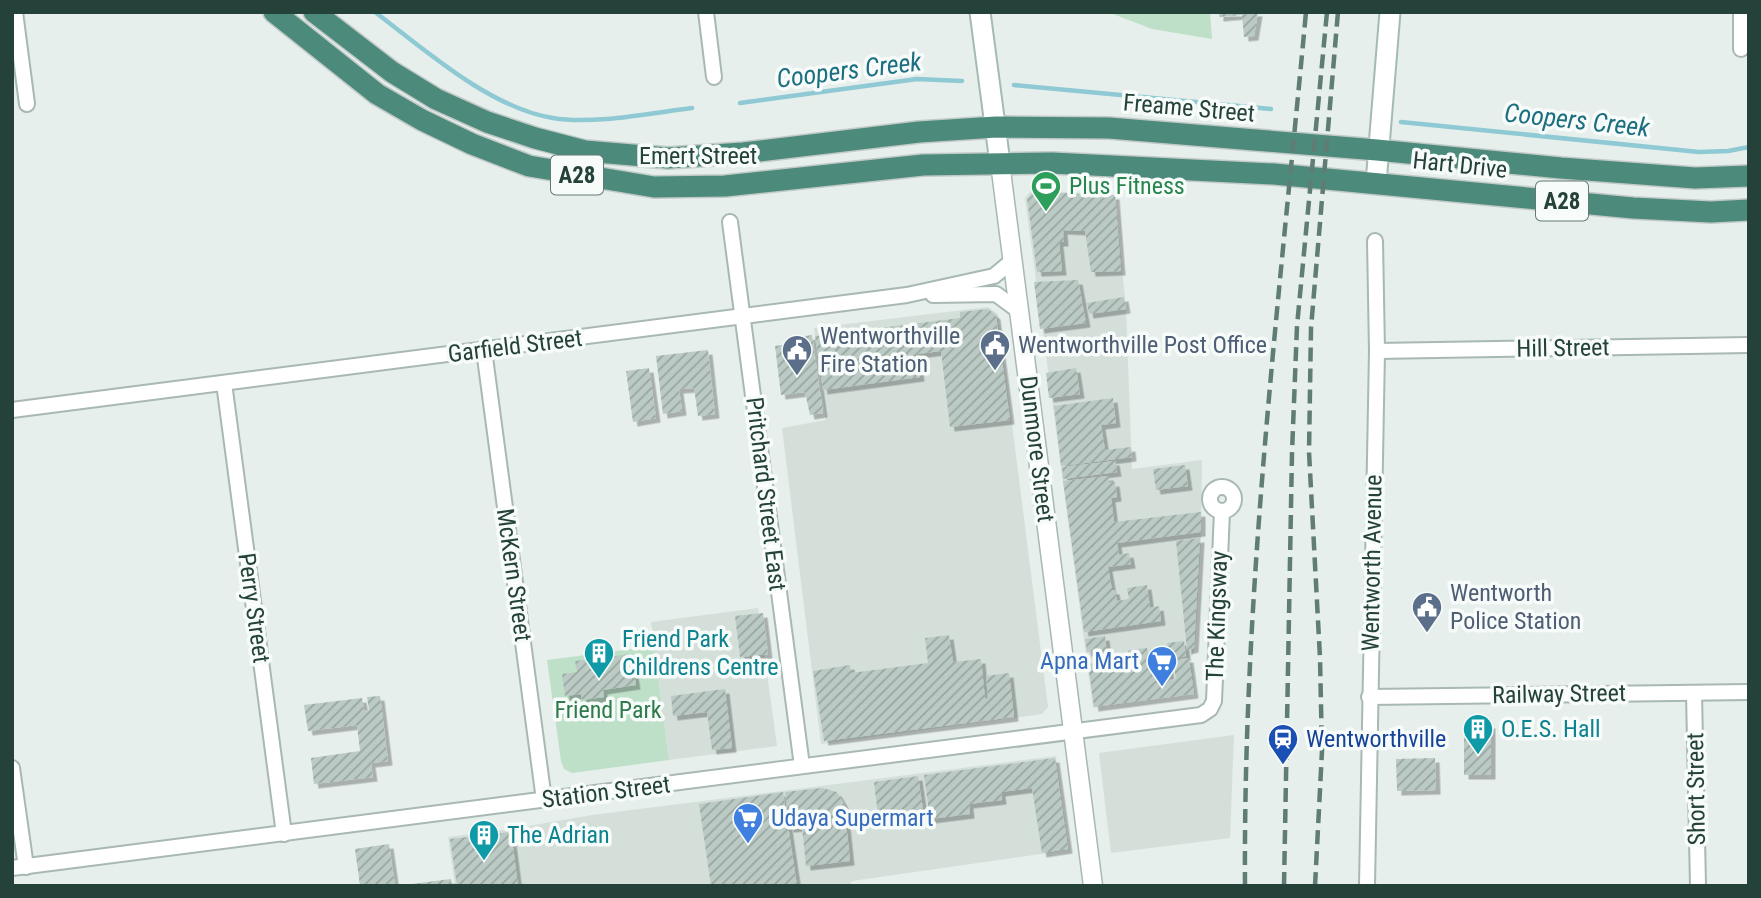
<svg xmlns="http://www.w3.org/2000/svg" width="1761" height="898" viewBox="0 0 1761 898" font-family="'Roboto Condensed',sans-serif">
  <defs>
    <pattern id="building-hatch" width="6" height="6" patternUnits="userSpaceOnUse" patternTransform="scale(1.75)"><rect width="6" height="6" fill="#bbcac4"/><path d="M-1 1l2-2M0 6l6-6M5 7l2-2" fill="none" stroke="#98a6a0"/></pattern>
    <filter id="shadow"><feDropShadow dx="4.5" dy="4.5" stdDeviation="0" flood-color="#0004"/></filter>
  </defs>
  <rect width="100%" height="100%" fill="#e6efeb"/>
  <!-- built -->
  <g fill="#d4dfda">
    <path d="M1032,190L1115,195L1126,309L1132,469L1202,460L1201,538L1195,649L1191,657L1195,694L1093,708L1025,198Z"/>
    <path d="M988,307L998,314L1048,707L1042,714L821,744L782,428L826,420L814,328Z"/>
    <path d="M758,608L777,746L669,760L651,622Z"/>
    <path d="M1234,735L1230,838L1111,853L1099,753Z"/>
    <path d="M1056,756L1069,850L852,881L849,886H455L448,837L517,828L592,815Z"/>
  </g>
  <!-- park -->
  <g fill="#bfe0c8">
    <path d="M1108,12H1210L1212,39L1152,29Z"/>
    <path d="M654,646L669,760L572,773L564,769L561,761L547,660Z"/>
  </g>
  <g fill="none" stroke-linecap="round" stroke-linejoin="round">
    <!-- stream -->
    <g stroke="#8ec9d4" stroke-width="4.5">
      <path d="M375,12C425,50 490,108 553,118C592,125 651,113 692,108"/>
      <path d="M1014,85L1271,109"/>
      <path d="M740,103L917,79L962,81"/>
      <path d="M1401,122L1699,152L1728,151L1749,147"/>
    </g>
  </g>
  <!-- building -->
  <g fill="url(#building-hatch)" filter="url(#shadow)">
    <path d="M1219,12H1258L1254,36L1244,37L1242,15L1219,17Z"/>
    <path d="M1033,192L1115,195L1121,271L1091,272L1085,231L1063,230L1064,242H1059L1062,271L1037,272L1027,199Z"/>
    <path d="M1078,280L1086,323L1040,329L1034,282Z"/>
    <path d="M1124,297L1126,309L1089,314L1087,303Z"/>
    <path d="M988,309L996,315L1010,420L950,427L941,351L917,354L920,377L823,390L815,336L960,318V312Z"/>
    <path d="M812,335L823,413L810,415L805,392L781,395L775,346L800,342L799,337Z"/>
    <path d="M708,350L715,414L698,416L694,388L679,389L682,411L663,414L656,356Z"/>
    <path d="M649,368L656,418L633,422L626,371Z"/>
    <path d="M1076,368L1080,394L1049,398L1046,373Z"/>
    <path d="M1113,398L1116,423L1101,425L1105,450L1131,447L1132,457L1061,466L1054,406Z"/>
    <path d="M1115,461L1117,472L1063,479L1062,467Z"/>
    <path d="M1185,465L1188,486L1156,490L1153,469Z"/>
    <path d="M1109,476V483L1115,482L1117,497L1111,498L1114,522L1201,512V532L1117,543L1119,555L1129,553L1131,564L1108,567L1112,590H1115L1117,601L1129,599L1127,588L1147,585L1150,608L1159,606L1161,621L1084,632L1063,481Z"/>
    <path d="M1200,538L1194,648L1187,650L1176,541Z"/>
    <path d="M763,613L768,654L740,657L735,616Z"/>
    <path d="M949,635L953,662L981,659L985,699L988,698L986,676L1009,673L1014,717L824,741L813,671L850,665L851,673L928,663L925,638Z"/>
    <path d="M1105,636L1108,662L1128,660V650L1147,648L1149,656L1159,654L1161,662L1168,661L1170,680L1176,679L1173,660L1189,658L1194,694L1094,707L1088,664L1096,663L1095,651L1087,652L1085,639Z"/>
    <path d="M1184,641L1186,656L1169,659L1167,643Z"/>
    <path d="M631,654L636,685L603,690L604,697L582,700L581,694L565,696L562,674L577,672L575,661Z"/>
    <path d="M725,689L732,748L712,750L707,712L673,716L671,696Z"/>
    <path d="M380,696L388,761L371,763L373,777L314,784L311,758L360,751L357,725L308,731L304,705L362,698L364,710H369L367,697Z"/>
    <path d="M1469,724H1491V775H1464V736H1468Z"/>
    <path d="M1055,758L1068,849L1042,853L1032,788L1001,792L1002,800L969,804L970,814L930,819L924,775Z"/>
    <path d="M1435,758L1436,790L1397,791L1396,759Z"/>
    <path d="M918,776L924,817L879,823L874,782Z"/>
    <path d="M822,788L837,792L844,804L850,861L806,866L802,827L789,828L785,792Z"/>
    <path d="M783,792L797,886H711L699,804Z"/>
    <path d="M511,832L518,886H457L450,839Z"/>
    <path d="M389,844L395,886H360L355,849Z"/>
    <path d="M451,879L452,886H413L412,884Z"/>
  </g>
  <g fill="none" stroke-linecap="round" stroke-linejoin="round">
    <!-- minor casing -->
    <g stroke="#a8b8b2" stroke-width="18">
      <g id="minor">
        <path d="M15,12L27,104"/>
        <path d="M706,12L714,77"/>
        <path d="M1741,49V12"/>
        <path d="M730,222L802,766"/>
        <path d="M933,295L996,294L1019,311"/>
        <path d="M484,350L544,800"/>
        <path d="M1377,351L1749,345"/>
        <path d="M224,383L284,834"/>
        <path d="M12,410L907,295L994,276L1012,261"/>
        <circle cx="1222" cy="499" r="12"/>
        <path d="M1694,693L1698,886"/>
        <path d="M1369,697L1749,692"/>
        <path d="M12,768L26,867"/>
        <path d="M12,868L1201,715L1210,709L1214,701L1222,511"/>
        <path d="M1367,886L1377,351L1375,241"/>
      </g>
    </g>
    <!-- tertiary casing -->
    <g stroke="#a8b8b2" stroke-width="21">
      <path id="tertiary" d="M1000,163L1093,886"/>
    </g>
    <!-- secondary casing -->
    <g stroke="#a4bbb3" stroke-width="23">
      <g id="secondary">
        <path d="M980,12L1000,163"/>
        <path d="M1376,183L1390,12"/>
      </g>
    </g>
    <!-- trunk casing -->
    <g stroke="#c2cac8" stroke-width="24">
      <g id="trunk">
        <path d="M274,12L377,94L422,120L472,144L529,166L654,187L725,186L923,165L1052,163L1274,174L1633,208L1711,212L1749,210"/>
        <path d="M314,12L392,72L436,99L487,122L535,138L585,151L668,158L743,153L919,132L996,127L1109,128L1377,150L1561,168L1695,178L1749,176"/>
      </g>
    </g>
    <!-- minor -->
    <use href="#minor" stroke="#fff" stroke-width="14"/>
    <!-- tertiary -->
    <use href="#tertiary" stroke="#fff" stroke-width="18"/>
    <!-- secondary -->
    <use href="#secondary" stroke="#fff" stroke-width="19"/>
    <!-- trunk -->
    <use href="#trunk" stroke="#4c8a7c" stroke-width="21"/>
    <!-- rail -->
    <g stroke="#5f7d75" stroke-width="4.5" stroke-dasharray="14 7" stroke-linecap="butt">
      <path d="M1245,886C1243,593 1279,303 1306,12"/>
      <path d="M1284,886L1292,453L1297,326L1327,12"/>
      <path d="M1315,886L1322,751L1320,658L1309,452L1311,328L1338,12"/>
    </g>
  </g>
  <!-- icons -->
  <defs>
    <g id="stadium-pin" transform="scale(1.575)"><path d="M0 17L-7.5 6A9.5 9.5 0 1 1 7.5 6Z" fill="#2e9e5b" stroke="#f7fbf9"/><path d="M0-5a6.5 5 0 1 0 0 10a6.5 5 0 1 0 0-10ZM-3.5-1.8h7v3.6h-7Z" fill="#fff"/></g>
    <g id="civic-pin" transform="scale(1.575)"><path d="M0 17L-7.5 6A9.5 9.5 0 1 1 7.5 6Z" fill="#5c6f8a" stroke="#f7fbf9"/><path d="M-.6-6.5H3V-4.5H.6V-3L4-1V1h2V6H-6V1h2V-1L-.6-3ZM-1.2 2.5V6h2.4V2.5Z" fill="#fff"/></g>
    <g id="building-pin" transform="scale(1.575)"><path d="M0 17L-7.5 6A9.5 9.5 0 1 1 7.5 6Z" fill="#0f9aa8" stroke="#f7fbf9"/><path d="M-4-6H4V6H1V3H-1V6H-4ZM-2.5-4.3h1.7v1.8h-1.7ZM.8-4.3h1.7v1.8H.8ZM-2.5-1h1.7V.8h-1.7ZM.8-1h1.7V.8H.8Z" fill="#fff"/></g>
    <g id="supermarket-pin" transform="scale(1.575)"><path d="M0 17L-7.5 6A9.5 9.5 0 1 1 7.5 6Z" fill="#3f7fe0" stroke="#f7fbf9"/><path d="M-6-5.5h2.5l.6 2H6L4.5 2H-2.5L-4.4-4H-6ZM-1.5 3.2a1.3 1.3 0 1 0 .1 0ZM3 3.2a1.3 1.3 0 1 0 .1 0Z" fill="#fff"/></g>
    <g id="station-pin" transform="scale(1.575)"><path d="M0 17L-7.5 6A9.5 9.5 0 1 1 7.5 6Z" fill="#1a4fb4" stroke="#f7fbf9"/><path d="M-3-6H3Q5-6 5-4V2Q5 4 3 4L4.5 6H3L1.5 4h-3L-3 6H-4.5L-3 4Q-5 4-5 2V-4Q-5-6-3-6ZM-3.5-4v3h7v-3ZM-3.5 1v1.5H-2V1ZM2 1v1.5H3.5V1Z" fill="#fff"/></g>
  </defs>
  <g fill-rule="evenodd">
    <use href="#stadium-pin" x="1046" y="186"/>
    <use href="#civic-pin" x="995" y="345"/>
    <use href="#civic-pin" x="797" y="350"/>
    <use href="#civic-pin" x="1427" y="607"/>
    <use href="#building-pin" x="599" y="653"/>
    <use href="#supermarket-pin" x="1162" y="661"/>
    <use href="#building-pin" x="1478" y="729"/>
    <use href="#station-pin" x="1283" y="739"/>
    <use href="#supermarket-pin" x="748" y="818"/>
    <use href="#building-pin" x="484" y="835"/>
  </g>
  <g text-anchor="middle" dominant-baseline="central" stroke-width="7" stroke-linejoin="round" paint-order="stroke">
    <!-- shield labels -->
    <g fill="#f7fbf9" stroke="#637a73" stroke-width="2">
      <rect x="551" y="155.5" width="52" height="39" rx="5"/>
      <rect x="1536" y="181.5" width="52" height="39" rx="5"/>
    </g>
    <g font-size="23" font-weight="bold" fill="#24423a">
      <text x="577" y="175">A28</text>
      <text x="1562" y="201">A28</text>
    </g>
    <!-- street labels -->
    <g font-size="24" fill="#24423a" stroke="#f7fbf9">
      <text transform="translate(1189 108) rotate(5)">Freame Street</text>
      <text x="698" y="156">Emert Street</text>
      <text transform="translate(1460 165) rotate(6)">Hart Drive</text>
      <text transform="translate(515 346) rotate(-7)">Garfield Street</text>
      <text transform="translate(1563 348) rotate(-1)">Hill Street</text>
      <text transform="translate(1037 449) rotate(83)">Dunmore Street</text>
      <text transform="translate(766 494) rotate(83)">Pritchard Street East</text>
      <text transform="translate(1372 563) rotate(-89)">Wentworth Avenue</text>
      <text transform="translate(514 575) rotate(82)">McKern Street</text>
      <text transform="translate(254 608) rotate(82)">Perry Street</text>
      <text transform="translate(1217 616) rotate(-88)">The Kingsway</text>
      <text transform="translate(1559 694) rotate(-1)">Railway Street</text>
      <text transform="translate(1696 789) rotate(-91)">Short Street</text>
      <text transform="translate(606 792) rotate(-7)">Station Street</text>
    </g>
    <!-- leisure labels -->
    <g font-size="24" fill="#27864d" stroke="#f7fbf9" text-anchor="start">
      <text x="1069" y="186">Plus Fitness</text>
    </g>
    <!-- service labels -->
    <g font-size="24" fill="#4e5e75" stroke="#f7fbf9" text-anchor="start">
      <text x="820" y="336">Wentworthville<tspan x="820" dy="28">Fire Station</tspan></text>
      <text x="1018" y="345">Wentworthville Post Office</text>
      <text x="1450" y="593">Wentworth<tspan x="1450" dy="28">Police Station</tspan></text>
    </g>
    <!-- culture labels -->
    <g font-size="24" fill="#0d838f" stroke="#f7fbf9" text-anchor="start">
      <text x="622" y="639">Friend Park<tspan x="622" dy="28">Childrens Centre</tspan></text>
      <text x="1501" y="729">O.E.S. Hall</text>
      <text x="507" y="835">The Adrian</text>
    </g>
    <!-- shop labels -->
    <g font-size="24" fill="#366cbe" stroke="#f7fbf9" text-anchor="end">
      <text x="1139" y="661">Apna Mart</text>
      <text x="771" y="818" text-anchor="start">Udaya Supermart</text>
    </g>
    <!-- park labels -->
    <g font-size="24" fill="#2d7a4b" stroke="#f7fbf9">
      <text x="608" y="710">Friend Park</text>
    </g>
    <!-- transit labels -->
    <g font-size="24" fill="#164399" stroke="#f7fbf9" text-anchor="start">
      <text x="1306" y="739">Wentworthville</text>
    </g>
    <!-- water labels -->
    <g font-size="26" font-style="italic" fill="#1c6f80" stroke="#f7fbf9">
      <text transform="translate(849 70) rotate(-7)">Coopers Creek</text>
      <text transform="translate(1577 120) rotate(6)">Coopers Creek</text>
    </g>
  </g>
  <!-- border -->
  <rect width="1761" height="898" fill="none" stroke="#24423a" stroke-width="28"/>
</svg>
